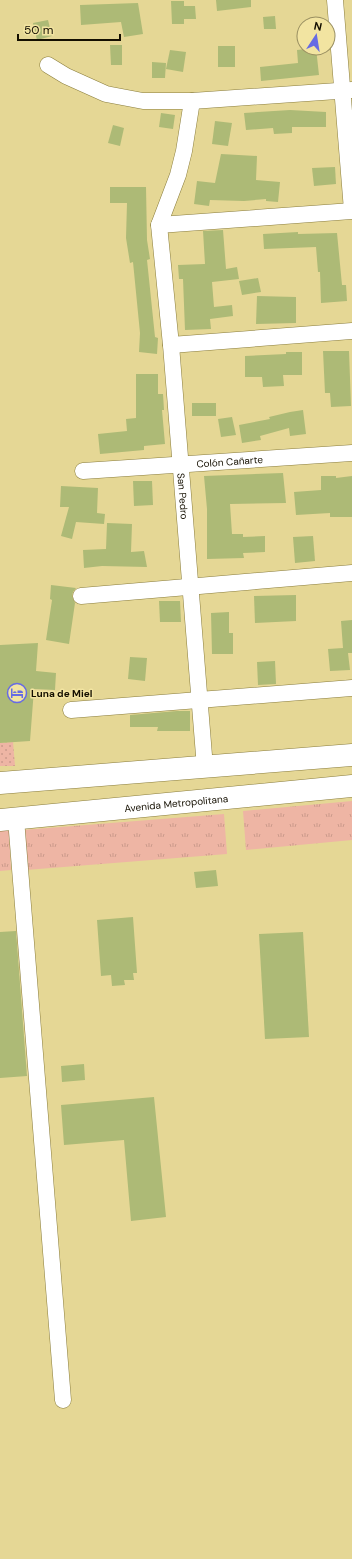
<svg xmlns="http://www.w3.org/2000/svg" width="352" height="1559" viewBox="0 0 352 1559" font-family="'DM Sans',sans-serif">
  <defs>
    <pattern id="grass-tufts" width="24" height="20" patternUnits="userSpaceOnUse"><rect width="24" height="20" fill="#eeb5a4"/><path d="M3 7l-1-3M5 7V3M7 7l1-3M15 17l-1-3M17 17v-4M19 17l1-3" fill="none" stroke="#cb9a8b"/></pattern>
    <pattern id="garden-dots" width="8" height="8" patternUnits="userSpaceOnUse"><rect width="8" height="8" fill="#eeb5a4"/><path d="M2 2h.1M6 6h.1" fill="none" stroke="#cb9a8b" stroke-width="1.8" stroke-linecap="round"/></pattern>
  </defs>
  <rect width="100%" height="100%" fill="#e5d795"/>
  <!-- grass -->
  <g fill="url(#grass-tufts)">
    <path d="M352,801V840L246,850L243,811Z"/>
    <path d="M224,814L227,854L26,870L23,830Z"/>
    <path d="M9,830L11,870L0,871V831Z"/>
  </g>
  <!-- garden -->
  <path fill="url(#garden-dots)" d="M13,742L15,766H0V743Z"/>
  <!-- building -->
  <g fill="#adba76">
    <path d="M216,0H251V7L217,11Z"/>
    <path d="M171,1H184V6H195L196,19H184V24H172Z"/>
    <path d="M138,3L143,34L124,37L121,22L81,25L80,5Z"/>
    <path d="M275,16L276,29H264L263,17Z"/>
    <path d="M48,20L52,36L37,40L33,23Z"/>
    <path d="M110,45H122V65H111Z"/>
    <rect x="218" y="46" width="17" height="21"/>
    <path d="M316,48L319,75L261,81L260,67L298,63L297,50Z"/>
    <path d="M170,50L186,52L183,72L166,69Z"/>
    <path d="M152,62L166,63L165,78H152Z"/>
    <path d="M290,110L326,112V127H292V133L274,134L273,128L246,130L244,113Z"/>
    <path d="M161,113L175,115L173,129L159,127Z"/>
    <path d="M215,121L232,123L228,146L212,144Z"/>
    <path d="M113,125L124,128L120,146L108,143Z"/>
    <path d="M221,154L257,156L256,180L280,182L278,202L266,201V199L244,201L210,200L209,206L194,204L197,181L215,183Z"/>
    <path d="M335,167L336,184L314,186L312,168Z"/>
    <path d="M110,187H146L147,240L150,259L147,260L155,337L158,338L157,354L139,352L140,333L133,262L130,263L126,238L127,203H110Z"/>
    <path d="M223,230L226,269L237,267L239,279L212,282L214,307L232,305L233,316L210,319L211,329L185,330L183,279H179L178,265L205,264L203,231Z"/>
    <path d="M298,232V234L337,233L342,285H346L347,301L321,303L320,272H318L316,247L264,249L263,234Z"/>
    <path d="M258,278L261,292L242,295L239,281Z"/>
    <path d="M257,296L296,297V323L256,324Z"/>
    <path d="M323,351H349L351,406L331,407L330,393H325Z"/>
    <path d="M286,352H302V375H283L284,386L263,387L262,377H245V356L286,354Z"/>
    <path d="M136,374H158V394H163L164,410H162L165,444L144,446V450L100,454L98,434L127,431L126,419L136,418Z"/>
    <rect x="192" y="403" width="24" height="13"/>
    <path d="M303,410L306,434L290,436L289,428L260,436L261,440L242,443L239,425L270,419L269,417L290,412Z"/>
    <path d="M232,417L236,435L221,437L218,419Z"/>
    <path d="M283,473L286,503L230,504L232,534H243V537L265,536V552L243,553L244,558L207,559V509L204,476Z"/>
    <path d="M321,476H336V478L352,476V517H330V513L296,515L294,492L321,490Z"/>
    <path d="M133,481H152L153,505L134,506Z"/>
    <path d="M61,486L98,488L97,513L105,514L104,524L76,522L72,539L61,536L69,507H60Z"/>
    <path d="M107,523L132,524L131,552L144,551L147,567L102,566L84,568L83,550L106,549Z"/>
    <path d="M313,536L315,561L295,563L293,537Z"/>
    <path d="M51,585L76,588L73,592L72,596L75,603L69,644L46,640L52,600L50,599Z"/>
    <path d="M296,595V621L255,623L254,596Z"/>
    <path d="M159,601H180L181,622H160Z"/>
    <path d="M229,612V633H233V654H212L211,613Z"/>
    <path d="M352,620V653H348L350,670L330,671L328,649L343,648L341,621Z"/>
    <path d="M38,643L36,671L56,673L55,690L34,689L30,741L0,743V645Z"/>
    <path d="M130,657L147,658L145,681L128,679Z"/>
    <path d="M275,661L276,684L258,685L257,662Z"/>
    <path d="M177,711H190V731H157L158,727H130V715Z"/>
    <path d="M216,870L218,886L196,888L194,872Z"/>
    <path d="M133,917L137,973H133L134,980H124L125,985L112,986L111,975L101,976L97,920Z"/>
    <path d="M16,931L27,1076L0,1078V932Z"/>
    <path d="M303,932L309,1037L265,1039L259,934Z"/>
    <path d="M84,1064L85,1080L62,1082L61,1066Z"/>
    <path d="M154,1097L166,1217L131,1221L124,1140L64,1145L61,1105Z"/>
  </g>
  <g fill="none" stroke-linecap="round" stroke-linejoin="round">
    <!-- street casing -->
    <g stroke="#8a7d3c" stroke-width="17">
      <g id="street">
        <path d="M335,0L352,210"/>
        <path d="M48,65L66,76L106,94L143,101H192L352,90"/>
        <path id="s1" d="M192,101L184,151L178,175L159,225L171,345L205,768"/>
        <path d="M159,225L352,211"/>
        <path d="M171,345L352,331"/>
        <path id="s2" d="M83,471L352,453"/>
        <path d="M81,596L352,573"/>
        <path d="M71,710L352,688"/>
        <path d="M16,819L63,1400"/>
      </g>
    </g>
    <!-- highway casing -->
    <g stroke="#8a7d3c" stroke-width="23">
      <g id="highway">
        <path d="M0,783L352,755"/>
        <path id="s3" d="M0,820L352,786"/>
      </g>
    </g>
    <!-- street -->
    <use href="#street" stroke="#fff" stroke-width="16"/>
    <!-- highway -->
    <use href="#highway" stroke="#fff" stroke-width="22"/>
  </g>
  <!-- icons -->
  <defs>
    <g id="hotel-ring" transform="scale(1)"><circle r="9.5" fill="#f2e4a1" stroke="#666be4" stroke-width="1.5"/><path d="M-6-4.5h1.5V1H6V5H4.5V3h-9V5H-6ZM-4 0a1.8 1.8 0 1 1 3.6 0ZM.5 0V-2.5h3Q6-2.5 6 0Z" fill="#666be4"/></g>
  </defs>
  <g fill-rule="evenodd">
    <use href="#hotel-ring" x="17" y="693"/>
  </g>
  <g text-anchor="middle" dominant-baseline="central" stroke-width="3" stroke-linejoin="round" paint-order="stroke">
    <!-- street labels -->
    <g font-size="10" fill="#140f00" stroke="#f2e4a1">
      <text stroke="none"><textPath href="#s2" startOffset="147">Colón Cañarte</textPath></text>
      <text stroke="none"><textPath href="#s1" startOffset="401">San Pedro</textPath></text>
      <text stroke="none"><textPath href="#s3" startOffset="177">Avenida Metropolitana</textPath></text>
    </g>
    <!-- poi labels -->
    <g font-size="10" font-weight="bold" fill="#140f00" stroke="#f2e4a1" text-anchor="start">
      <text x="31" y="693">Luna de Miel</text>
    </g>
  </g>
  <!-- north arrow -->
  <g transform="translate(316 36) rotate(12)"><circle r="19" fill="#f2e4a1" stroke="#998f61"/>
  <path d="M0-3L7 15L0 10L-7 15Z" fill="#666be4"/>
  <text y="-6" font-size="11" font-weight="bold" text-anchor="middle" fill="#140f00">N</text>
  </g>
  <!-- scale -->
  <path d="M18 34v6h102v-6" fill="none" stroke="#140f00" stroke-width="2"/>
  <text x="24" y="34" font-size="12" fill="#140f00" stroke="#f2e4a1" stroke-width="3" paint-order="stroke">50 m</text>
</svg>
